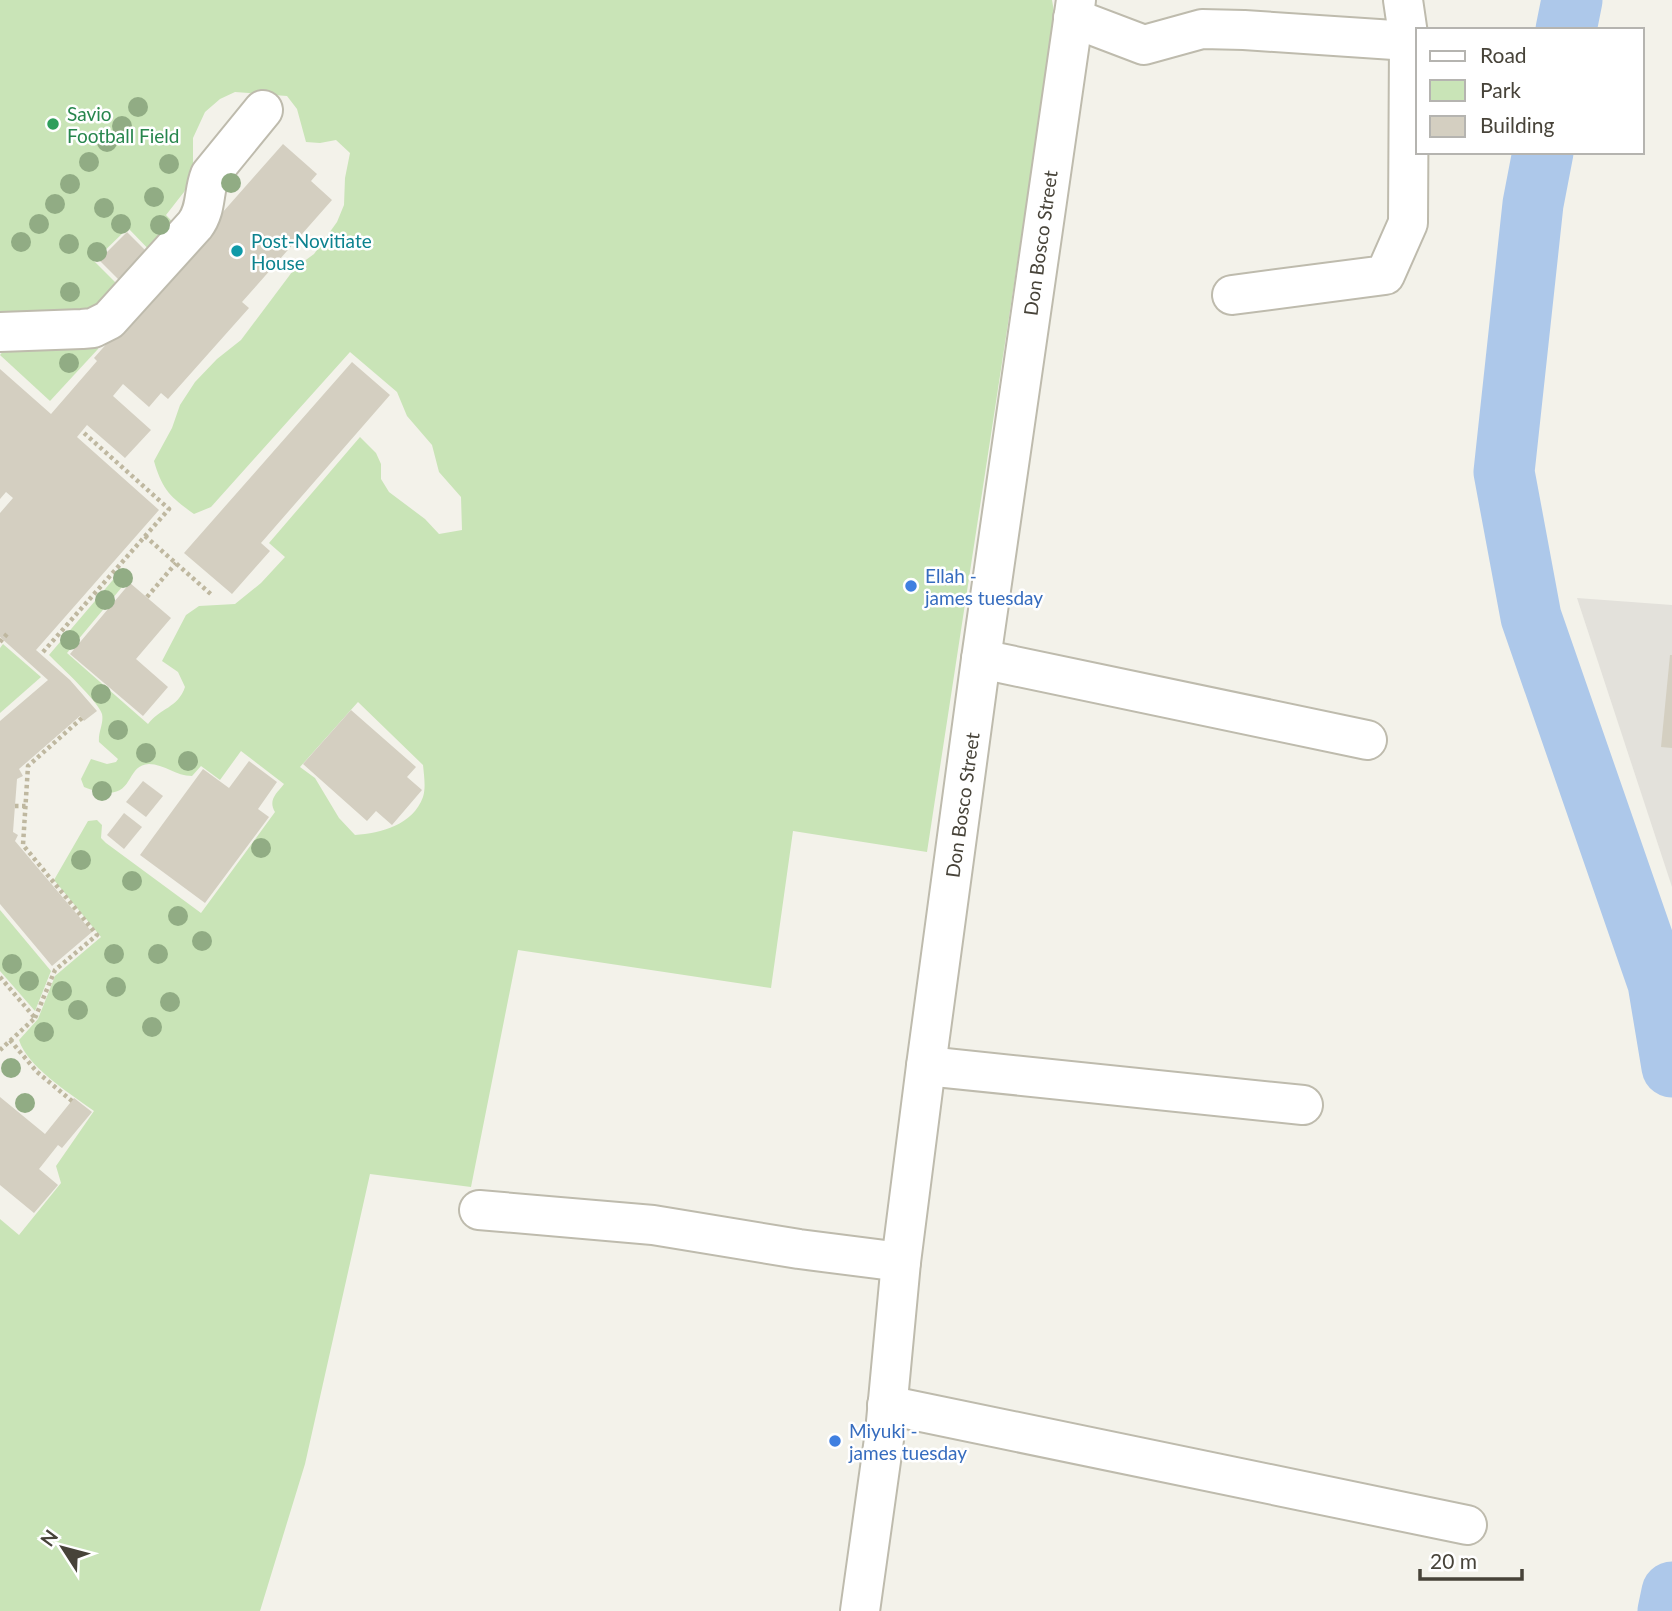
<svg xmlns="http://www.w3.org/2000/svg" width="1672" height="1611" viewBox="0 0 1672 1611" font-family="Lato,sans-serif">
  <rect width="100%" height="100%" fill="#f3f2ea"/>
  <!-- industrial -->
  <path fill="#e3e1db" d="M1577,598L1672,605V887L1649,817Z"/>
  <!-- green -->
  <g fill="#c9e4b7" fill-rule="evenodd">
    <path d="M0,0H1052L1055,17L927,852L793,831L771,988L518,950L471,1187L370,1174L305,1464L260,1611H0V1219L19,1235L61,1183L56,1166L94,1111C71,1094 27,1067 19,1040L38,1019L55,976L101,937L54,880L88,821L97,820L102,825L101,838L106,843L201,913L275,812C268,800 276,794 284,784L241,751L220,780L201,766L192,776C176,776 164,764 149,764C122,765 138,808 84,787L81,779L91,759L107,764L116,762L118,759L99,742C98,732 104,723 102,714C98,701 60,666 49,655L123,568L132,575L67,653L148,724C160,708 178,708 185,687L178,672L162,661L186,615L199,606L235,604L261,583L285,557L269,543L360,437L376,453L381,464V479L389,492L425,519L439,534L462,530L461,497L439,472L432,445L407,416L397,392L350,352L211,507L194,514C170,497 162,489 154,461L172,428L180,405L195,382L217,359L241,340L295,268L314,254L337,222L344,205L345,178L350,153L336,140L320,143L306,142L297,109L287,96L235,92L220,99L205,112L193,138V175L184,192L166,215L181,231L156,257L128,228L94,261L125,292L109,309L0,322ZM358,702L423,765C424,775 426,788 423,797C413,825 381,833 355,835L339,818L315,778L300,767Z"/>
    <path d="M95,338L98,349L50,401L0,355L12,340Z"/>
    <path d="M3,644L41,677L0,713V648Z"/>
    <path d="M0,910L51,971L35,1011L0,971Z"/>
  </g>
  <g fill="none" stroke-linecap="round" stroke-linejoin="round">
    <!-- river -->
    <g stroke="#adc8ea" stroke-width="61">
      <path d="M1566,30L1572,0"/>
      <path d="M1543,152L1533,204L1504,472L1531,617L1658,983L1672,1067"/>
      <path d="M1668,1611L1672,1592"/>
    </g>
  </g>
  <!-- building -->
  <g fill="#d4cfc1">
    <path d="M283,144L317,174L311,181L332,200L242,302L249,308L168,399L161,393L149,407L123,384L113,396L151,430L125,458L87,425L77,437L159,510L36,650L70,680L97,711L84,721L80,716L19,769L23,776L17,779L13,832L18,835L15,841L92,932L52,966L0,904V721L48,680L0,637V513L13,498L6,492L0,499V369L51,414L97,361L94,358Z"/>
    <path d="M127,232L149,254L121,282L99,260Z"/>
    <path d="M352,362L390,395L261,543L270,551L232,594L184,553Z"/>
    <path d="M130,583L171,618L136,659L168,687L143,716L70,654Z"/>
    <path d="M1670,655H1672V748L1661,747Z"/>
    <path d="M351,710L416,767L407,777L422,790L392,825L376,811L367,821L303,764Z"/>
    <path d="M249,761L277,782L258,809L269,817L205,903L140,855L203,769L229,788Z"/>
    <path d="M143,781L163,796L146,817L126,802Z"/>
    <path d="M124,813L142,827L124,849L107,835Z"/>
    <path d="M0,1097L45,1134L74,1098L92,1112L62,1148L58,1145L39,1169L58,1185L34,1213L0,1185Z"/>
  </g>
  <g fill="none" stroke-linecap="round" stroke-linejoin="round">
    <!-- minor casing -->
    <g stroke="#bebbad" stroke-width="42">
      <g id="minor">
        <path d="M1073,18L1144,45L1202,29L1244,30L1409,41"/>
        <path d="M1232,295L1385,275L1408,223L1409,41L1403,0"/>
        <path d="M0,332L82,329L93,328L109,320L195,225C207,209 203,192 210,175L263,110"/>
        <path d="M981,659L1367,740"/>
        <path d="M926,1066L1303,1105"/>
        <path d="M479,1210L653,1225L799,1249L901,1262"/>
        <path d="M887,1405L1467,1525"/>
        <path d="M860,1611L885,1432L901,1262L926,1066L981,659L1076,0"/>
      </g>
    </g>
    <!-- path -->
    <g stroke="#bfb8a0" stroke-width="4.5" stroke-dasharray="3.5 3.5" stroke-linecap="butt">
      <path d="M145,536L213,596"/>
      <path d="M147,597L176,563"/>
      <path d="M0,642L7,634"/>
      <path d="M43,652L169,509L84,433"/>
      <path d="M15,806H26"/>
      <path d="M0,977L35,1018L0,1050"/>
      <path d="M35,1018L55,970L97,935L23,845L28,766L82,718"/>
      <path d="M10,1040L37,1072L72,1101"/>
    </g>
    <!-- minor -->
    <use href="#minor" stroke="#fff" stroke-width="38"/>
  </g>
  <!-- trees -->
  <g fill="#91ac84">
    <circle cx="138" cy="107" r="10"/>
    <circle cx="122" cy="126" r="10"/>
    <circle cx="107" cy="142" r="10"/>
    <circle cx="89" cy="162" r="10"/>
    <circle cx="169" cy="164" r="10"/>
    <circle cx="231" cy="183" r="10"/>
    <circle cx="70" cy="184" r="10"/>
    <circle cx="154" cy="197" r="10"/>
    <circle cx="55" cy="204" r="10"/>
    <circle cx="104" cy="208" r="10"/>
    <circle cx="39" cy="224" r="10"/>
    <circle cx="121" cy="224" r="10"/>
    <circle cx="160" cy="225" r="10"/>
    <circle cx="21" cy="242" r="10"/>
    <circle cx="69" cy="244" r="10"/>
    <circle cx="97" cy="252" r="10"/>
    <circle cx="70" cy="292" r="10"/>
    <circle cx="69" cy="363" r="10"/>
    <circle cx="123" cy="578" r="10"/>
    <circle cx="105" cy="600" r="10"/>
    <circle cx="70" cy="640" r="10"/>
    <circle cx="101" cy="694" r="10"/>
    <circle cx="118" cy="730" r="10"/>
    <circle cx="146" cy="753" r="10"/>
    <circle cx="188" cy="761" r="10"/>
    <circle cx="102" cy="791" r="10"/>
    <circle cx="261" cy="848" r="10"/>
    <circle cx="81" cy="860" r="10"/>
    <circle cx="132" cy="881" r="10"/>
    <circle cx="178" cy="916" r="10"/>
    <circle cx="202" cy="941" r="10"/>
    <circle cx="114" cy="954" r="10"/>
    <circle cx="158" cy="954" r="10"/>
    <circle cx="12" cy="964" r="10"/>
    <circle cx="29" cy="981" r="10"/>
    <circle cx="116" cy="987" r="10"/>
    <circle cx="62" cy="991" r="10"/>
    <circle cx="170" cy="1002" r="10"/>
    <circle cx="78" cy="1010" r="10"/>
    <circle cx="152" cy="1027" r="10"/>
    <circle cx="44" cy="1032" r="10"/>
    <circle cx="11" cy="1068" r="10"/>
    <circle cx="25" cy="1103" r="10"/>
  </g>
  <!-- markers -->
  <circle fill="#2e9e5b" stroke="#fff" stroke-width="2.5" cx="53" cy="124" r="7"/>
  <circle fill="#0f9aa8" stroke="#fff" stroke-width="2.5" cx="237" cy="251" r="7"/>
  <g fill="#3f7fe0" stroke="#fff" stroke-width="2.5">
    <circle cx="911" cy="586" r="7"/>
    <circle cx="835" cy="1441" r="7"/>
  </g>
  <g text-anchor="middle" dominant-baseline="central" stroke-width="5" stroke-linejoin="round" paint-order="stroke">
    <!-- leisure labels -->
    <g font-size="19" fill="#27864d" stroke="#fff" text-anchor="start">
      <text x="67" y="113">Savio<tspan x="67" dy="22">Football Field</tspan></text>
    </g>
    <!-- culture labels -->
    <g font-size="19" fill="#0d838f" stroke="#fff" text-anchor="start">
      <text x="251" y="240">Post-Novitiate<tspan x="251" dy="22">House</tspan></text>
    </g>
    <!-- street labels -->
    <g font-size="19" fill="#474339" stroke="#fff">
      <text transform="translate(1040 243) rotate(-82)">Don Bosco Street</text>
      <text transform="translate(962 805) rotate(-82)">Don Bosco Street</text>
    </g>
    <!-- shop labels -->
    <g font-size="19" fill="#366cbe" stroke="#fff" text-anchor="start">
      <text x="925" y="575">Ellah -<tspan x="925" dy="22">james tuesday</tspan></text>
      <text x="849" y="1430">Miyuki -<tspan x="849" dy="22">james tuesday</tspan></text>
    </g>
  </g>
  <!-- legend -->
  <rect x="1416" y="28" width="228" height="126" fill="#ffffff" stroke="#b5b4b0" stroke-width="2"/>
  <rect x="1430" y="51" width="35" height="10" fill="#ffffff" stroke="#b5b4b0" stroke-width="2"/>
  <text x="1480" y="63" font-size="21" fill="#474339">Road</text>
  <rect x="1430" y="80" width="35" height="21" fill="#c9e4b7" stroke="#b5b4b0" stroke-width="2"/>
  <text x="1480" y="98" font-size="21" fill="#474339">Park</text>
  <rect x="1430" y="116" width="35" height="21" fill="#d4cfc1" stroke="#b5b4b0" stroke-width="2"/>
  <text x="1480" y="133" font-size="21" fill="#474339">Building</text>
  <!-- north arrow -->
  <g transform="translate(63 1548) rotate(306)" stroke="#ffffff" stroke-width="5" paint-order="stroke">
  <path d="M0-5L12 26L0 18L-12 26Z" fill="#474339"/>
  <text y="-10" font-size="19" font-weight="bold" text-anchor="middle" fill="#474339">N</text>
  </g>
  <!-- scale -->
  <path d="M1420 1569v10h102v-10" fill="none" stroke="#474339" stroke-width="3.5"/>
  <text x="1430" y="1569" font-size="21" fill="#474339" stroke="#ffffff" stroke-width="5" paint-order="stroke">20 m</text>
</svg>
